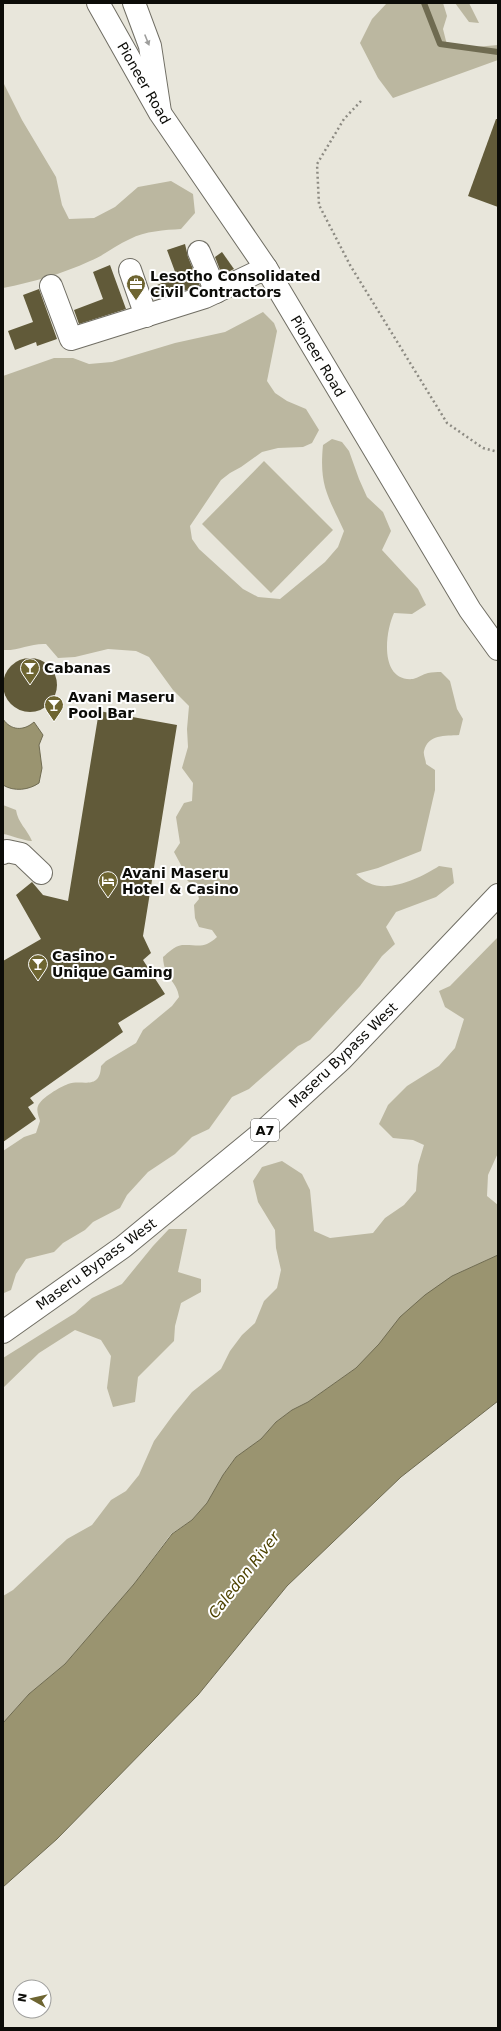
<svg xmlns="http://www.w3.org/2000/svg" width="501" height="2031" viewBox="0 0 501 2031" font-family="'DejaVu Sans',sans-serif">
  <rect width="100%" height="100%" fill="#e8e6db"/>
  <!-- green -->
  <g fill="#bbb7a0">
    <path d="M387,3H443L447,16L443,29L447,45L464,48L498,45V60L393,98L378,78L360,43L372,19Z"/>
    <path d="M455,3H469L479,23L469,22Z"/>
    <path d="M3,82L22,120L56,177L62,205L69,219L94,218L115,207L138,187L171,181L193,194L195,213L181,229C165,230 145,231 130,239C116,245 105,255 90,261C62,274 33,282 3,288Z"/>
    <path d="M263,312L274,323L277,331L267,381L275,393L287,401L306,409L319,430L312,443L303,447L278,448L262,452L241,467L230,473L221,480L190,526L192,539L199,549L243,589L258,597L280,599L325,562L338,547L344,531C328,496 319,486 323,445L332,439L342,442L349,451L359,479L367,497L383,512L391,531L382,550L418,589L426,605L412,614L394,613C385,632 379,682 413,679C418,678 423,674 428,673C432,672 437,672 441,672L450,681L457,709L463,719L459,735C445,736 428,734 424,751C423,755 426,760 426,764L435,770V790L421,851L378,868L356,874C360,877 364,881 369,883C390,893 422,877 439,866L452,868L454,883L436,897L396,912L386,927L395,944L382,956L360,986L310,1040L298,1046L249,1089L232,1097L209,1129L192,1137L175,1154L148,1172L127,1195L120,1208L93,1222L85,1230L63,1243L54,1252L26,1259L16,1274L11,1290L4,1293L3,1151L24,1137L36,1133L40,1121C39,1117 36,1111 38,1106C41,1098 60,1087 68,1084C82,1079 100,1091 101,1066L106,1061L136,1043L143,1030L172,1006L179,997C177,981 164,979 163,957C168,953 174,946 182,945C197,944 203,950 217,937L212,930L199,927L195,918L194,905L199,899L197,890L182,875V867L174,852L180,843L176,817L184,803L192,801L193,783L182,768L188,747L187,729L189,706L173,690L149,657L136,651L108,649L75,657L58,658L46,644C31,643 18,651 3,650V376L54,358H73L89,364L112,362L175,343L225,332Z"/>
    <path d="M264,461L333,530L271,593L202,524Z"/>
    <path d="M3,805L16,810C18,823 27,829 32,841C27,842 11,835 3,834Z"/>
    <path d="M498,937V1153L488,1175L487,1196L498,1205V1255L452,1276L356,1368L308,1402L292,1410L276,1422L261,1439L236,1457L223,1475L207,1503L192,1520L171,1534L134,1584L65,1664L29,1694L3,1723V1596L13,1590L67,1539L92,1525L111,1500L126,1491L139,1475L154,1441L173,1415L192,1392L221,1369L230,1351L242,1335L255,1323L264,1301L277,1288L281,1270L276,1248L275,1230L258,1202L253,1181L262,1167L282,1161L302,1174L310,1190L314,1231L330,1238L373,1233L385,1218L404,1205L416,1191L418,1165L424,1145L413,1140L393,1138L379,1124L388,1105L407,1086L439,1066L455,1048L464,1019L445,1007L439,991L450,986Z"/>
    <path d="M169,1229H187L178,1272L201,1279V1292L181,1303L175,1326L174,1341L138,1377L135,1402L113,1407L107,1388L111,1356L101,1340L75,1330L39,1353L3,1388V1358L75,1313L92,1298L122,1284L153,1246Z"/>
  </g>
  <!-- water -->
  <g fill="#9a9470" stroke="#6f6b51">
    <path d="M3,719C11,731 24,731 34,722L43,735L39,745L42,768L39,783C29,790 14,792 3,785Z"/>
    <path d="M498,1255V1401L401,1477L287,1586L198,1695L57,1839L3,1887V1723L29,1694L65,1664L134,1584L172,1534L192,1520L207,1503L223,1475L236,1457L261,1439L276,1422L292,1410L308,1402L356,1368L379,1344L400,1317L425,1295L452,1276Z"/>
  </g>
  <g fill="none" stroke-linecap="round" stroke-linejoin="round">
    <!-- stream -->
    <path stroke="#6f6b51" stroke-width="6" d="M424,3L440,44L498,52"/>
  </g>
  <!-- building -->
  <g fill="#615a39">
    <path d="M496,119H498V207L468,196Z"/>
    <path d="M185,244L188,257L200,286L157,299L152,287L177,277L167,250Z"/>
    <path d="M222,252L234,269L222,275L215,257Z"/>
    <path d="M110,265L126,309L79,324L74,310L103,299L93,272Z"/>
    <path d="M39,289L57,339L37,346L36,342L15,350L8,331L33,322L23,295Z"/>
    <circle cx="30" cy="685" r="27"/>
    <path d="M99,711L177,725L143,936L151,953L143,960L165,994L118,1023L123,1032L30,1098L34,1103L28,1107L36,1119L3,1142V961L41,939L16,895L32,882L43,895L68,901Z"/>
  </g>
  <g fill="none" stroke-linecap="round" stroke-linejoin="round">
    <!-- minor casing -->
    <g stroke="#706e64" stroke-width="24">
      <g id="minor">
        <path d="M134,3L150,46L160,112"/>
        <path d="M199,252L216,292"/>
        <path d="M130,270L146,316"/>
        <path d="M51,286L71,339L205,297L266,268"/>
        <path d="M3,853L7,851L21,854L41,873"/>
      </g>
    </g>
    <!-- major casing -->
    <g stroke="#706e64" stroke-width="24">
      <g id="major">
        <path d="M98,3L160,113L266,268L470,610L498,649"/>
        <path d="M3,1332L123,1247L258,1136L341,1060L498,895"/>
      </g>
    </g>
    <!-- path -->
    <path stroke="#8d8b83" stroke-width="2.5" stroke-dasharray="2 3" stroke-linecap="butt" d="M361,101L344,119L317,164L319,205L350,265L447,423L483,448L498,452"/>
    <!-- minor -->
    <use href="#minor" stroke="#fff" stroke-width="22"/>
    <!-- major -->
    <use href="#major" stroke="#fff" stroke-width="22"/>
  </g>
  <!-- one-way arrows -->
  <defs><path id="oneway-solid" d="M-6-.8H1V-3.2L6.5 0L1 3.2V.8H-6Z"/></defs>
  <use fill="#9e9e9c" href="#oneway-solid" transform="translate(147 40) rotate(68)"/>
  <!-- icons -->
  <defs>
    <g id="office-pin" transform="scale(1)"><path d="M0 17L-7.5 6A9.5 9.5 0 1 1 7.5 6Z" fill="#6e6531" stroke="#fff"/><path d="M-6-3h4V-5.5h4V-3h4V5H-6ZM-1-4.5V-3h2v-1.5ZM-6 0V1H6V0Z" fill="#fff"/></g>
    <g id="bar-pin" transform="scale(1)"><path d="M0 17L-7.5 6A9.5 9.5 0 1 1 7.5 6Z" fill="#6e6531" stroke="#fff"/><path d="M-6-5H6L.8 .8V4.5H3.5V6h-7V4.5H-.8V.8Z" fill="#fff"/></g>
    <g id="hotel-pin" transform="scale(1)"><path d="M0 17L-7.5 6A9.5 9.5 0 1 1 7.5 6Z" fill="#6e6531" stroke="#fff"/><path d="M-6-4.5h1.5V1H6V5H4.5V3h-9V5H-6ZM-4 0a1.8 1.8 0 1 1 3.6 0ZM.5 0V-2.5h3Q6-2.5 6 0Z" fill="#fff"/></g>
  </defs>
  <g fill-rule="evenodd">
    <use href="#office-pin" x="136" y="284"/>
    <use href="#bar-pin" x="30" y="668"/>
    <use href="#bar-pin" x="54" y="705"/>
    <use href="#hotel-pin" x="108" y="881"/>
    <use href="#bar-pin" x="38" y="964"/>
  </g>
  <g text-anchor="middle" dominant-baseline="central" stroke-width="4" stroke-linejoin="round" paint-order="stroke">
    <!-- shield labels -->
    <rect fill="#fff" stroke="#555552" stroke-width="1" x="251" y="1119" width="28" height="22" rx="3"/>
    <g font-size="13" font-weight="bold" fill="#0c0c08">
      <text x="265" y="1130">A7</text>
    </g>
    <!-- street labels -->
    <g font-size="14" fill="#0c0c08" stroke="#fff">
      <text transform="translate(144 83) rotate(60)">Pioneer Road</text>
      <text transform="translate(318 356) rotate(59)">Pioneer Road</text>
      <text transform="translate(343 1055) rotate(-44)">Maseru Bypass West</text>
      <text transform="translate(96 1264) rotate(-36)">Maseru Bypass West</text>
    </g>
    <!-- poi labels -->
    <g font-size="14" font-weight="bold" fill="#0c0c08" stroke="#fff" text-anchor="start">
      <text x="150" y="276">Lesotho Consolidated<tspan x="150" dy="16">Civil Contractors</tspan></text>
      <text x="44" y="668">Cabanas</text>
      <text x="68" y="697">Avani Maseru<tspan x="68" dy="16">Pool Bar</tspan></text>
      <text x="122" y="873">Avani Maseru<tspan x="122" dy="16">Hotel &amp; Casino</tspan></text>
      <text x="52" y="956">Casino -<tspan x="52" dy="16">Unique Gaming</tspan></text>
    </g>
    <!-- water labels -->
    <g font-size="15" font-style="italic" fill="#4d4200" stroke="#fff">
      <text transform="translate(244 1575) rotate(-52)">Caledon River</text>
    </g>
  </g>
  <!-- border -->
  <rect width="501" height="2031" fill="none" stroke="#0c0c08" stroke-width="8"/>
  <!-- north arrow -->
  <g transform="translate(32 1999) rotate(278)"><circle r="19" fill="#ffffff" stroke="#9e9e9c"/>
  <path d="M0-3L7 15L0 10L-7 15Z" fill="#6e6531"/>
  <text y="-6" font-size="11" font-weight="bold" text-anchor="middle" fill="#0c0c08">N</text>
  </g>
</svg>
